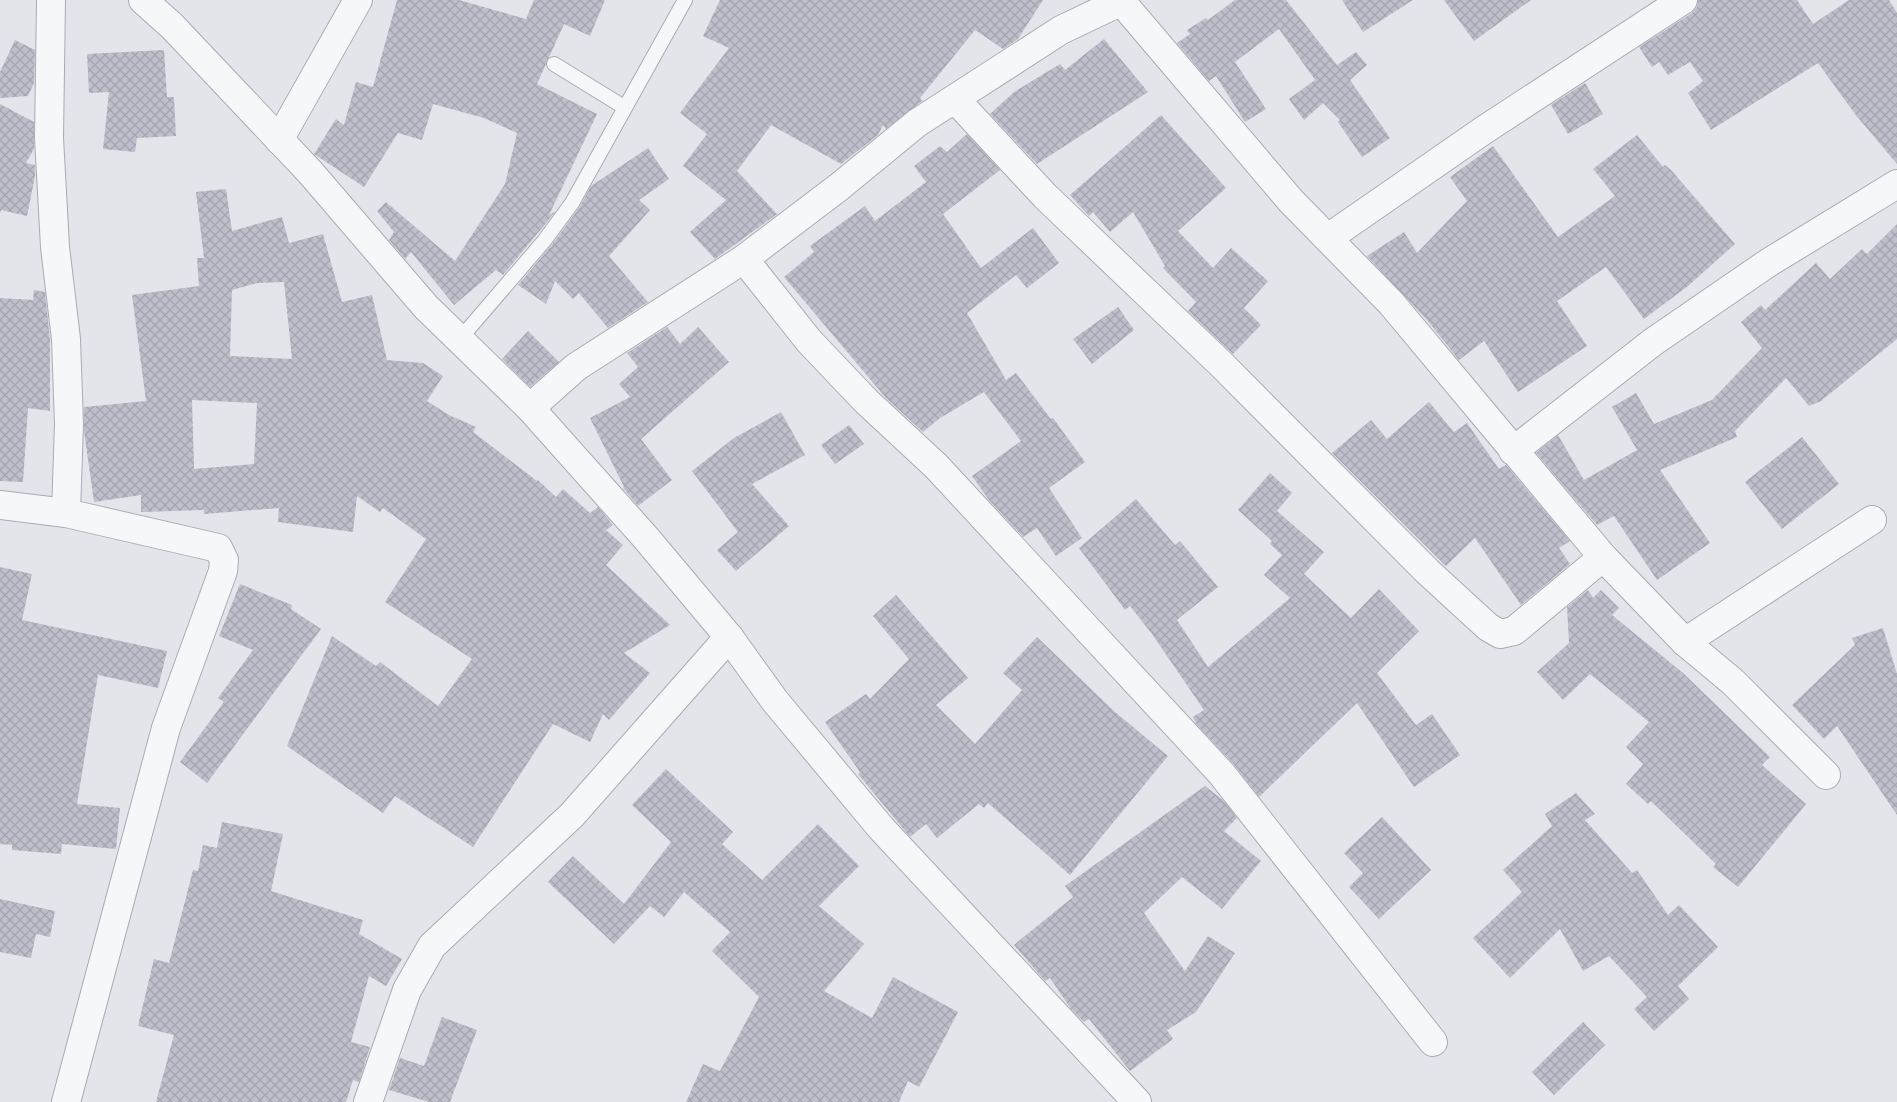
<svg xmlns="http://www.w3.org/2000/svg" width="1897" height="1102" viewBox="0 0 1897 1102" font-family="'Roboto Condensed',sans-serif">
  <defs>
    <pattern id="building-cross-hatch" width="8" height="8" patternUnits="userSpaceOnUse" patternTransform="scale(1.25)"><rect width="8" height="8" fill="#bebfcb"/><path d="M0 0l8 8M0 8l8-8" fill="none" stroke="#a3a4b0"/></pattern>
  </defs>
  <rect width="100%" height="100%" fill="#e4e4eb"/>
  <!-- building -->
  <g fill="url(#building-cross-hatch)" fill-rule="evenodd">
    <path d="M397,0H459L526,19L534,0H605L590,36L564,24L537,84L597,114L549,215L556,211L503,275L496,270L454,305L411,252L405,259L389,240L394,232L377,211L386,202L455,261L505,184L517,133L484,118L433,104L422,140L398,133L364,187L314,154L336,119L344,125L356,82L373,87Z"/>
    <path d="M720,0H1043L1018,39L1003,49L975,30L920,98L922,101L886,129L883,125L878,135L841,164L771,125L737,171L777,214L715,259L690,232L726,200L683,166L707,134L680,113L729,48L703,36Z"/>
    <path d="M1235,0H1286L1337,65L1356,52L1367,65L1350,80L1390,138L1362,157L1338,122L1340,120L1323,103L1304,120L1289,99L1315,80L1279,29L1235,62L1266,109L1245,122L1216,76L1209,81L1177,43L1190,34L1187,30L1206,18L1208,20Z"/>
    <path d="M1342,0H1413L1363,32Z"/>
    <path d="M1444,0H1531L1474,41Z"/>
    <path d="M1698,0H1797L1813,24L1849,0H1889L1897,13V164L1855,114L1818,63L1711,130L1688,93L1703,81L1690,62L1668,75L1659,62L1652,67L1639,47L1692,13L1697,7Z"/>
    <path d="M1104,39L1148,92L1037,164L990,114L1014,92L1060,64L1065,70Z"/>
    <path d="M15,40L35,50L34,83L28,96L0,98V72Z"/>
    <path d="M164,50L167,97H174L176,136L137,138L135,152L103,149L109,92L89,93L87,54Z"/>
    <path d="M1585,83L1603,114L1568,134L1551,105Z"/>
    <path d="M0,104L34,122V149L26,163L35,165V176L27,216L1,210L0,213Z"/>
    <path d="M1161,115L1226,188L1178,231L1213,268L1231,248L1268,281L1244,308L1261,325L1233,354L1188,311L1196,302L1163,268L1165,266L1133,212L1110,232L1093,212L1089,216L1070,195Z"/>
    <path d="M967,134L1000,170L943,214L981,268L1033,228L1059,263L1027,288L1016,275L967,313L1006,380L1016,373L1051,419L1053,418L1085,462L1049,488L1082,538L1056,556L1037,528L1023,537L989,500L972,476L1021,441L984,392L940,418L923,432L886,398L784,277L814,252L810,246L865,206L875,221L926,182L914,166L940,146L947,152Z"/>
    <path d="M1637,135L1663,167L1665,165L1671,170L1735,244L1688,286L1644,319L1606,267L1557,301L1587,346L1518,392L1484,341L1459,360L1427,320L1367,256L1404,232L1417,253L1467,201L1450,177L1493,146L1558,237L1615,196L1593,169Z"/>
    <path d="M648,148L669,179L639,200L650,210L609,256L648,302L608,328L579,293L573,299L555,281L546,304L518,285L551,246L579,208L591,186Z"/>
    <path d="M226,189L232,231L282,217L289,243L323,234L342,302L372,295L387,360L423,363L443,376L427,401L449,415L476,427L473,432L537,481L538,480L556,497L563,489L590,513L598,507L613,525L606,530L623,545L606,565L670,625L624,653L650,673L609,720L603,714L590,742L553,724L473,847L395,796L383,813L287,746L332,636L376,666L380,662L438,706L472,659L385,602L426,539L383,508L380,512L357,496L353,532L278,522L279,508L204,514V510L141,512V495L94,502L84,431V407L146,401L132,295L199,286L197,258H204L196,192ZM284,282L292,359L230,356L232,290L257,283ZM192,400L257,403L254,464L194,469Z"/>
    <path d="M1897,224V339L1821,401L1809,406L1786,378L1735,431L1737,437L1660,470L1710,543L1657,580L1614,516L1597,525L1536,453L1558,435L1584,480L1637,450L1612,407L1636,393L1654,424L1712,400L1762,348L1741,322L1761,305L1765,310L1816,263L1830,279L1862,249L1867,254Z"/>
    <path d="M34,290L45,292L50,340V411L28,408L23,482L0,481V298L33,300Z"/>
    <path d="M1118,307L1134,330L1092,364L1073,339Z"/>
    <path d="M667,327L680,344L698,327L729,362L641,439L672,480L638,506L623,488L624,487L590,418L630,397L619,384L638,367L627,353Z"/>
    <path d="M528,331L559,362L530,387L502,359Z"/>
    <path d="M1429,402L1454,432L1467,423L1499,469L1506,465L1570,541L1559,548L1570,564L1521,605L1475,538L1446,566L1332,453L1371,420L1387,439Z"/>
    <path d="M781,412L805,455L752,484L789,526L736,571L717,550L738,532L692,471L734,438Z"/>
    <path d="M849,425L864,444L835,464L821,445Z"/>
    <path d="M1802,437L1839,484L1782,529L1745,482Z"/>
    <path d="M1270,473L1292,493L1277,511L1324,552L1304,574L1351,618L1379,589L1419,631L1377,673L1416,725L1432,714L1460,755L1414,787L1357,703L1259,797L1232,762L1197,725L1193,717L1204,710L1152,634L1130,606L1125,610L1079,548L1136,499L1175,545L1180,541L1218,587L1177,620L1208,667L1290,598L1264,575L1282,555L1270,544L1272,541L1238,510Z"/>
    <path d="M0,567L32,574L22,620L167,651L158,688L98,675L77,804L120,808L116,849L62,844L61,854L12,850V845L0,844Z"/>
    <path d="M240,584L292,605L291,609L321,629L207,783L180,762L224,702L218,698L253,650L219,636Z"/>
    <path d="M1588,590L1593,598L1601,590L1619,608L1612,615L1683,673L1770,757L1762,765L1806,804L1738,887L1713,867L1716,864L1651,801L1648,804L1626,784L1643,764L1626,747L1649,722L1590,674L1563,700L1537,672L1569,643L1567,607Z"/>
    <path d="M896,595L968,678L936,705L975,744L1022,690L1003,673L1037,637L1115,712L1168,756L1070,875L988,803L984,808L979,804L937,838L926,824L910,837L858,774L860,772L825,722L866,694L870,699L909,659L873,616Z"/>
    <path d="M1883,628L1897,674V815L1837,726L1824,739L1792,705L1855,645L1852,638Z"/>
    <path d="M666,769L733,832L722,844L762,880L818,824L859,866L819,906L864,944L824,991L872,1018L893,977L958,1012L919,1087L908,1081L899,1102H686L703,1064L720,1071L759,997L712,951L730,932L684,892L664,917L650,906L614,944L548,882L573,856L624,904L671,842L632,805Z"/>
    <path d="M1205,786L1224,801L1237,818L1224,831L1261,861L1222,909L1182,877L1144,913L1185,971L1208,936L1235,953L1196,1012L1167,1030L1173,1039L1130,1071L1089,1019L1084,1022L1071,1009L1050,978L1045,981L1014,945L1073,897L1065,886Z"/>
    <path d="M1576,793L1595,814L1585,820L1632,873L1637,870L1668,915L1679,905L1718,947L1678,986L1689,999L1654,1031L1634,1009L1647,997L1609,956L1583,971L1560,929L1510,978L1473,938L1522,892L1503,870L1552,826L1545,814Z"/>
    <path d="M1382,817L1431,870L1379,919L1349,887L1363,873L1344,853Z"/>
    <path d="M222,822L283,834L271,891L363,920L359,934L402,959L386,986L369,976L351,1042L370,1047L359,1082L353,1080L346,1102H156L174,1035L138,1026L154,959L169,963L193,870L198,871L203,845L217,848Z"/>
    <path d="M0,899L55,911L50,937L36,934L31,958L0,952Z"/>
    <path d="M442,1017L477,1030L450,1102H429L389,1090L400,1058L424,1066Z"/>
    <path d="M1583,1022L1605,1045L1554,1095L1532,1072Z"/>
  </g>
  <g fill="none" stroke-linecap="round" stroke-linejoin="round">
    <!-- service casing -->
    <g stroke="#a9aab5" stroke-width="16">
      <g id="service">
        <path d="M554,64L624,107"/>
        <path d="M459,340L544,241L572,203L685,0"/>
      </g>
    </g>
    <!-- minor casing -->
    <g stroke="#a9aab5" stroke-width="30">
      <g id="minor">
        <path d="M51,0L49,138L55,247L66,339L69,424L66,513"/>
        <path d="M143,0L172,26L310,172L426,307L530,408L646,538L729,637L775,701L881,828L1137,1102"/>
        <path d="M1120,0L1291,201L1391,303L1603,557L1685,642L1733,682L1826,775"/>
        <path d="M956,100L1045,196L1220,363L1428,572L1488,627L1500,634L1514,631L1603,557"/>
        <path d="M279,140L358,0"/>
        <path d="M1328,238L1484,130L1683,0"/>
        <path d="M744,259L809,341L866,401L936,466L1221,773L1433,1042"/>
        <path d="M530,408L576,367L744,259L839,187L917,123L1061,30L1124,0"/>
        <path d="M1513,451L1653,342L1768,263L1897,184"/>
        <path d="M0,505L66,513L218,548L224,560L223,571L166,728L66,1102"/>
        <path d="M1685,642L1872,520"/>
        <path d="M368,1102L407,990L432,946L572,815L729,637"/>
      </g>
    </g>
    <!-- service -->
    <use href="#service" stroke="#f6f7f9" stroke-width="14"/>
    <!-- minor -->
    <use href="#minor" stroke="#f6f7f9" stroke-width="28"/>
  </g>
</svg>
